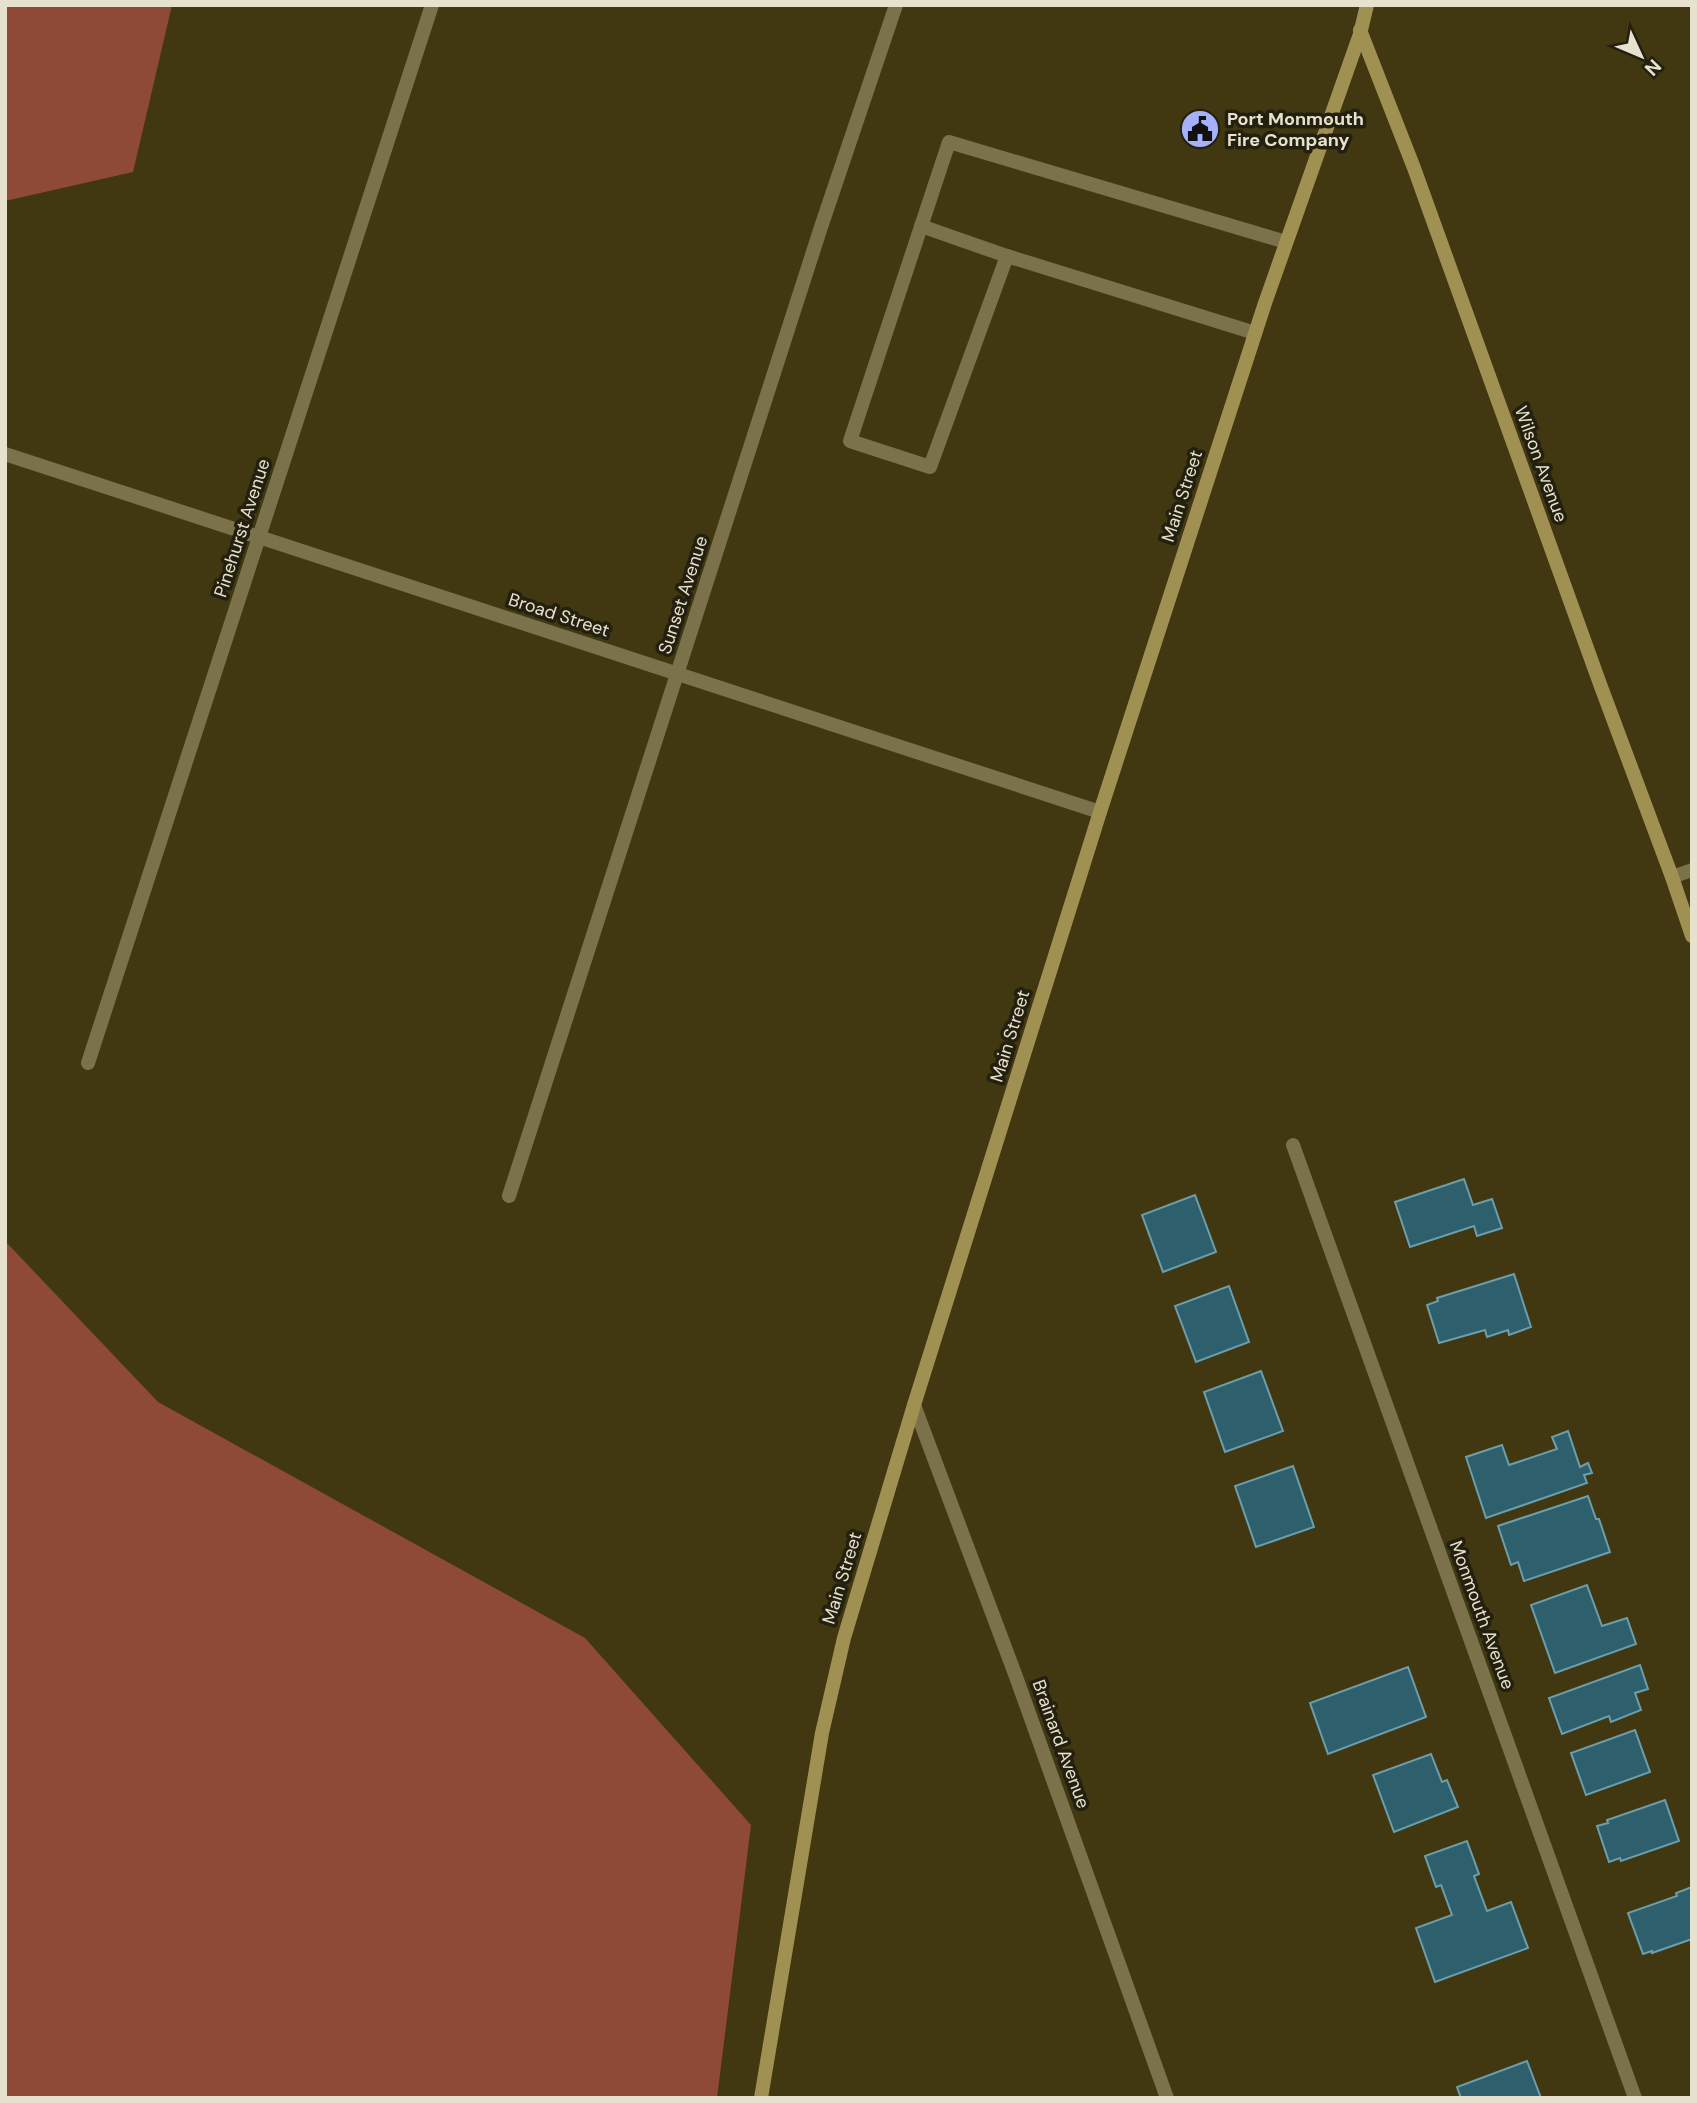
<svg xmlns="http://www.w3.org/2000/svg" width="1697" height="2103" viewBox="0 0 1697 2103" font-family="'DM Sans',sans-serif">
  <rect width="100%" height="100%" fill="#413811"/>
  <!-- green -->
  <g fill="#8e4a37">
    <path d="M5,5H172L133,172L5,201Z"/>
    <path d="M5,1241L158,1402L585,1638L751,1825L717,2098H5Z"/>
  </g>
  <!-- building -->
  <g fill="#2e5f6c" stroke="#6c9eab" stroke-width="2">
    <path d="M1464,1179L1473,1205L1492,1199L1502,1228L1477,1236L1474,1226L1410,1247L1395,1202Z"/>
    <path d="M1195,1195L1216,1252L1163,1272L1142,1215Z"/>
    <path d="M1514,1274L1531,1327L1509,1335L1508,1330L1487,1337L1485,1330L1439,1343L1427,1305L1438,1301L1437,1298Z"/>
    <path d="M1229,1286L1249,1342L1196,1362L1175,1306Z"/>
    <path d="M1261,1371L1283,1431L1225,1452L1204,1392Z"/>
    <path d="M1568,1431L1580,1467L1588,1463L1592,1473L1584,1475L1587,1483L1486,1518L1466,1457L1502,1445L1509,1465L1557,1449L1552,1437Z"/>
    <path d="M1293,1466L1314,1527L1256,1547L1235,1486Z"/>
    <path d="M1588,1496L1596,1519H1599L1610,1552L1524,1581L1518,1562L1511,1565L1498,1526Z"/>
    <path d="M1587,1585L1602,1626L1627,1618L1636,1644L1555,1673L1531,1605Z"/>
    <path d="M1640,1665L1648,1689L1635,1693L1641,1710L1611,1722L1609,1716L1562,1734L1549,1698Z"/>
    <path d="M1408,1667L1426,1717L1328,1754L1310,1703Z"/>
    <path d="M1635,1730L1650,1772L1586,1795L1571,1753Z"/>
    <path d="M1431,1754L1442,1782L1447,1780L1458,1807L1394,1832L1373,1775Z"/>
    <path d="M1665,1800L1679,1841L1621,1861L1620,1858L1609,1862L1597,1826L1608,1823L1607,1820Z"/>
    <path d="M1467,1841L1479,1874L1474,1876L1487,1911L1511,1902L1528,1948L1435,1982L1416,1928L1452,1915L1441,1885L1436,1887L1425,1856Z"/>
    <path d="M1692,1887V1939L1652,1953V1951L1643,1954L1628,1913L1677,1896L1676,1893Z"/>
    <path d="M1527,2061L1541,2098H1461L1457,2087Z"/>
  </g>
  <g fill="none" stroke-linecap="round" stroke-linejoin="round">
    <!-- lane -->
    <g stroke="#7b724c" stroke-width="14">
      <path d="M921,226L1007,256"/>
      <path d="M1255,333L1007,256L930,467L850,441L949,142L1286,242"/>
    </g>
    <!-- street -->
    <g stroke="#7b724c" stroke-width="14">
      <path d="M5,454L1100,812"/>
      <path d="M1672,877L1692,870"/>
      <path d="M88,1063L432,5"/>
      <path d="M1293,1145L1635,2098"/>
      <path d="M509,1196L821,227L896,5"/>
      <path d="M914,1405L1015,1674L1167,2098"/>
    </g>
    <!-- secondary -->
    <g stroke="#a09153" stroke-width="14">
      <path d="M1360,30L1414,168L1600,684L1672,877L1692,936"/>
      <path d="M761,2098L822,1733L844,1638L914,1405L1100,812L1265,303L1360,34L1367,5"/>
    </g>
  </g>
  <!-- icons -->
  <defs>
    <g id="civic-disc" transform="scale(2.0125)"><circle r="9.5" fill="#a5b1fc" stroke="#23200f"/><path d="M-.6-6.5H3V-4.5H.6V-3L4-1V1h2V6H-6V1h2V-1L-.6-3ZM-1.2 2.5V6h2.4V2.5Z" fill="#111"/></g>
  </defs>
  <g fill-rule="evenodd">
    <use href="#civic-disc" x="1200" y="129"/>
  </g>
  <g text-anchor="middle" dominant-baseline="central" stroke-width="7" stroke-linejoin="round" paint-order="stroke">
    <!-- poi labels -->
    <g font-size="18" font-weight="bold" fill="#e7e2cd" stroke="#23200f" text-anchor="start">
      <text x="1227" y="119">Port Monmouth<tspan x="1227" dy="21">Fire Company</tspan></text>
    </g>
    <!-- street labels -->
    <g font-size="18" fill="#e7e2cd" stroke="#23200f">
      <text transform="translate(1541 464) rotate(70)">Wilson Avenue</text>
      <text transform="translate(1182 496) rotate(-72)">Main Street</text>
      <text transform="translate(242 528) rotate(-72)">Pinehurst Avenue</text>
      <text transform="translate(683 595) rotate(-72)">Sunset Avenue</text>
      <text transform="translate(559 615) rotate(18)">Broad Street</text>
      <text transform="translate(1010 1036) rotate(-73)">Main Street</text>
      <text transform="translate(842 1578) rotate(-73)">Main Street</text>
      <text transform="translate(1482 1615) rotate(70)">Monmouth Avenue</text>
      <text transform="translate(1061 1744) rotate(70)">Brainard Avenue</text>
    </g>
  </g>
  <!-- border -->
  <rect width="1697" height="2103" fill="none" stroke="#e7e2cd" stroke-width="14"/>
  <!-- north arrow -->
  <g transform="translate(1641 56) rotate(134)" stroke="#23200f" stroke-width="5" paint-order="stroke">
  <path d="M0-5L12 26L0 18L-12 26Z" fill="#e7e2cd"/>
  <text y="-10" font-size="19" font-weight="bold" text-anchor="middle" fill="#e7e2cd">N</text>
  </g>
</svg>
